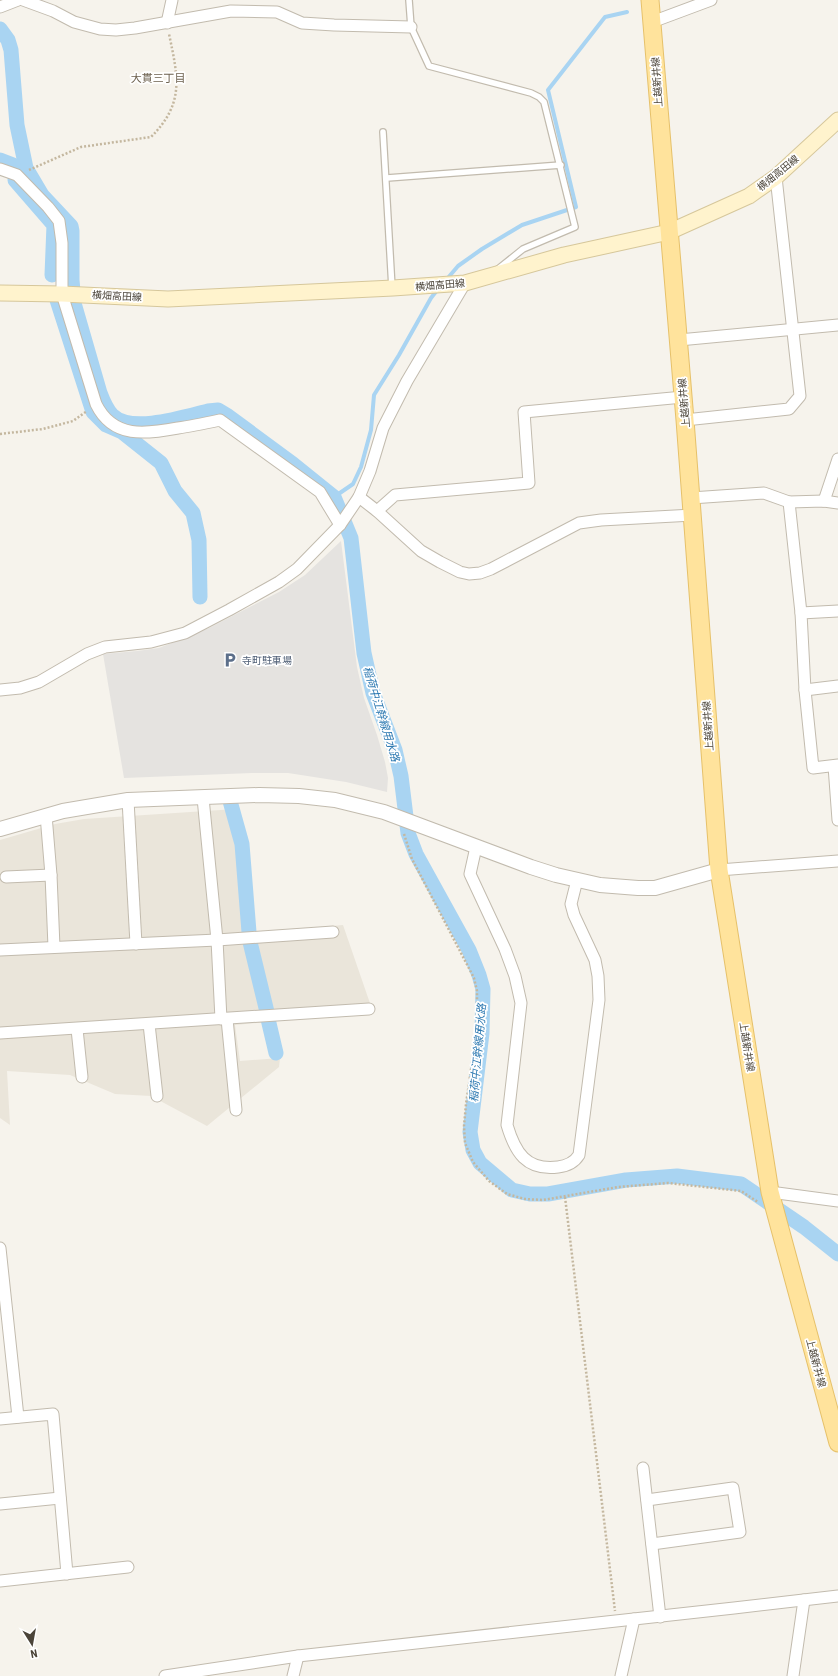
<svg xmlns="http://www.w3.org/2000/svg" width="838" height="1676" viewBox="0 0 838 1676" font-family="'Roboto Condensed','Noto Sans JP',sans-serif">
  <rect width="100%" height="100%" fill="#f6f3ec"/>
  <!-- residential -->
  <path fill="#eae5da" d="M236,809L241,826L251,933L343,925L373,1012L235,1025L240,1061L280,1058L279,1067L207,1126L151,1096L115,1094L70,1075L7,1071L10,1125L0,1118V840L55,824L84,819Z"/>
  <!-- parking -->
  <path fill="#e5e3e0" d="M341,541L357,667L364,698L377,735L385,762L388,778L387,792L346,782L288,773H252L124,778L103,654L137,651L159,648L209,628L279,592L305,575Z"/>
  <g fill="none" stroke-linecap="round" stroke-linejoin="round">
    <!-- stream -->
    <g stroke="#a9d4f2" stroke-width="4">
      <path d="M447,279L458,266L482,249L522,225L576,207L548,90L605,17L627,12"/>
      <path d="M334,497L353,484L361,467L371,430L374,395L399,355L431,298L438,289"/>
    </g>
    <!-- canal -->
    <g stroke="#a9d4f2" stroke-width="15">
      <path d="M0,29L8,40L11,50L17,125L26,168L42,195L71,226L72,231V280L74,303L100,393C103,401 106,409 112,415C131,434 184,417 208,411L218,410L228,416L293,464L334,497L351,538L364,653L373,693L395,750L401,776L408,833L416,854L469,950L479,975L483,989L482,1033L470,1132L473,1150L480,1163L512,1190L530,1194H548L626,1180L677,1176L741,1184L804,1227L838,1254"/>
      <path d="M0,160L13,165"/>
      <path d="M15,180L54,225L52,275"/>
      <path d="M56,297L93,412L106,425L122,432L161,463L175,491L193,513L199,540L200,597"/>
      <path d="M230,801L242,844L249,932"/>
      <path d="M250,942L267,1012"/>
      <path d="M268,1019L276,1053"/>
    </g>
    <!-- service casing -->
    <g stroke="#c2bbae" stroke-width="8">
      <g id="service">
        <path d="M409,0L411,27L429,66L531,93L539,97L544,102L575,227L523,249L498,269"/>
        <path d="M383,132L392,288"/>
        <path d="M387,178L561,165"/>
      </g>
    </g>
    <!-- minor casing -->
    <g stroke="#c2bbae" stroke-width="13">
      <g id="minor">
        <path d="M23,0L53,11L74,22L100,29L116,30L135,28L231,11L277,12L302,23L334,25L411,27"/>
        <path d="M0,7L18,0"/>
        <path d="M652,22L711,0"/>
        <path d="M167,23L172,0"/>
        <path d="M0,169L17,175L48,207L59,221L62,243V294L96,404C113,439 146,434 178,428C192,426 206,423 220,420L320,492L340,525"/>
        <path d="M679,340L838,325"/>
        <path d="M685,420L789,409L800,396L776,177"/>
        <path d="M359,497L377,511L421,551L440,562L460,572L469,574L480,573L491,569L579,523L601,520L693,515"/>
        <path d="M691,498L764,493L789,502L801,613L805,690L813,768L838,765"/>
        <path d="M824,501L838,459"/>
        <path d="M789,502L824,501L838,503"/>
        <path d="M377,511L395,495L529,483L524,412L683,397"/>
        <path d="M801,613L838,611"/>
        <path d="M0,690L20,688L39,682L87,654L105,647L151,642L185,633L229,610L279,582L297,569L340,525L359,497L370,471L383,428L407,381L465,283"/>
        <path d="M805,690L838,686"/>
        <path d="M834,766L838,820"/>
        <path d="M203,798L217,940L221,1019"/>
        <path d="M128,800L136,944"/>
        <path d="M46,815L51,875L54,947"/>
        <path d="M476,847L470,874L505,949L515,976L521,1003L507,1125C515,1152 526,1171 558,1167C567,1166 574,1163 579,1155L599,1000L598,976L595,960L574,915L571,904L577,880"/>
        <path d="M719,870L838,861"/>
        <path d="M6,877L51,875"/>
        <path d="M0,950L217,940L333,932"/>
        <path d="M227,1019L236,1110"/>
        <path d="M149,1024L157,1096"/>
        <path d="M77,1029L82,1077"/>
        <path d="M0,1033L369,1009"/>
        <path d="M770,1192L838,1201"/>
        <path d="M0,1248L18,1417"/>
        <path d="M0,1419L53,1414L67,1574"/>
        <path d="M643,1468L660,1617"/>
        <path d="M647,1500L733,1488L740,1532L652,1544"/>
        <path d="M0,1504L60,1498"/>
        <path d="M0,1581L128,1567"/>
        <path d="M165,1676L298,1656L734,1608L838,1596"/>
        <path d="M293,1676L298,1656"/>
        <path d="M621,1676L634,1619"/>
        <path d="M793,1676L804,1600"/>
      </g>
    </g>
    <!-- tertiary casing -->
    <g stroke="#c2bbae" stroke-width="16">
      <path id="tertiary" d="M0,829L63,811L128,800L259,795L299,796L335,800L384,812L531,867L556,875L600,885L638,888H655L719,870"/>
    </g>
    <!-- secondary casing -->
    <g stroke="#d6c79b" stroke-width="17">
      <path id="secondary" d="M0,293L62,294L168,299L393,288L465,283L564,255L669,232L749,196L776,177L838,120"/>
    </g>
    <!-- primary casing -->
    <g stroke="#e6c16a" stroke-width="19">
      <path id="primary" d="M650,0L685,420L719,870L770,1192L838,1443"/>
    </g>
    <!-- path -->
    <g stroke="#c4b79f" stroke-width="2.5" stroke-dasharray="2 2" stroke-linecap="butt">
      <path d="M29,170L81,147L151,137C185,103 178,77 169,34"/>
      <path d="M0,434L43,429L73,421L87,411"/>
      <path d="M404,834L412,859L474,978L477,991V1028L466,1104L464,1126L465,1143L473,1162L489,1181L507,1194L525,1199L543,1200L618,1187L668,1183L741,1191L758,1202"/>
      <path d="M565,1197L615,1611"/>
    </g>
    <!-- service -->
    <use href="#service" stroke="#fff" stroke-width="5.5"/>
    <!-- minor -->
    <use href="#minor" stroke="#fff" stroke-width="11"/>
    <!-- tertiary -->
    <use href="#tertiary" stroke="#fff" stroke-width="14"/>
    <!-- secondary -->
    <use href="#secondary" stroke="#fff3cd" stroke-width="15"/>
    <!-- primary -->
    <use href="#primary" stroke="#ffe39c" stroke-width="17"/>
  </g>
  <!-- icons -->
  <defs>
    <g id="parking-bare" transform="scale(1.2)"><path d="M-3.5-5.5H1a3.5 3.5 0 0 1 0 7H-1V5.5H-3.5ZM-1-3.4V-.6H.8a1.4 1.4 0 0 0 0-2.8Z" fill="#5c6f8a" stroke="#fff" stroke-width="2.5" paint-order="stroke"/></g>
  </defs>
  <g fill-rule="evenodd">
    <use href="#parking-bare" x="230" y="660"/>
  </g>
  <g text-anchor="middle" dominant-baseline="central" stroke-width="3.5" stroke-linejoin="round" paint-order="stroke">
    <!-- street labels -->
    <g font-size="10" fill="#4b4439" stroke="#fff">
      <text transform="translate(657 82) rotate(-94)">上越新井線</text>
      <text transform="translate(778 173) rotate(-39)">横畑高田線</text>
      <text transform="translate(440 285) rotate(-5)">横畑高田線</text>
      <text transform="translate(117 296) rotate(3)">横畑高田線</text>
      <text transform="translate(684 403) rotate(-95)">上越新井線</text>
      <text transform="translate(708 726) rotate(-94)">上越新井線</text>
      <text transform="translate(747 1047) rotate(81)">上越新井線</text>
      <text transform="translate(816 1363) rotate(75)">上越新井線</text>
    </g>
    <!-- service labels -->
    <g font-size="10" fill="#4e5e75" stroke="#fff" text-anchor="start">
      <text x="242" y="660">寺町駐車場</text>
    </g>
    <!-- neighbourhood labels -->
    <g font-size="11" fill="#6e6250" stroke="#fff">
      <text x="158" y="78">大貫三丁目</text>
    </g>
    <!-- water labels -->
    <g font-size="11" font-style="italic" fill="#2e7ab2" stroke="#fff">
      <text transform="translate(381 714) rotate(73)">稲荷中江幹線用水路</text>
      <text transform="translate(478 1053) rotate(-85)">稲荷中江幹線用水路</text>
    </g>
  </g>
  <!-- north arrow -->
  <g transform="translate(32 1644) rotate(169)" stroke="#ffffff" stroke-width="3" paint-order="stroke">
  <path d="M0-3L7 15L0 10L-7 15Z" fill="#4b4439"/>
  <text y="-6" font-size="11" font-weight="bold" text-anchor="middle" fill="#4b4439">N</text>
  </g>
</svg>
